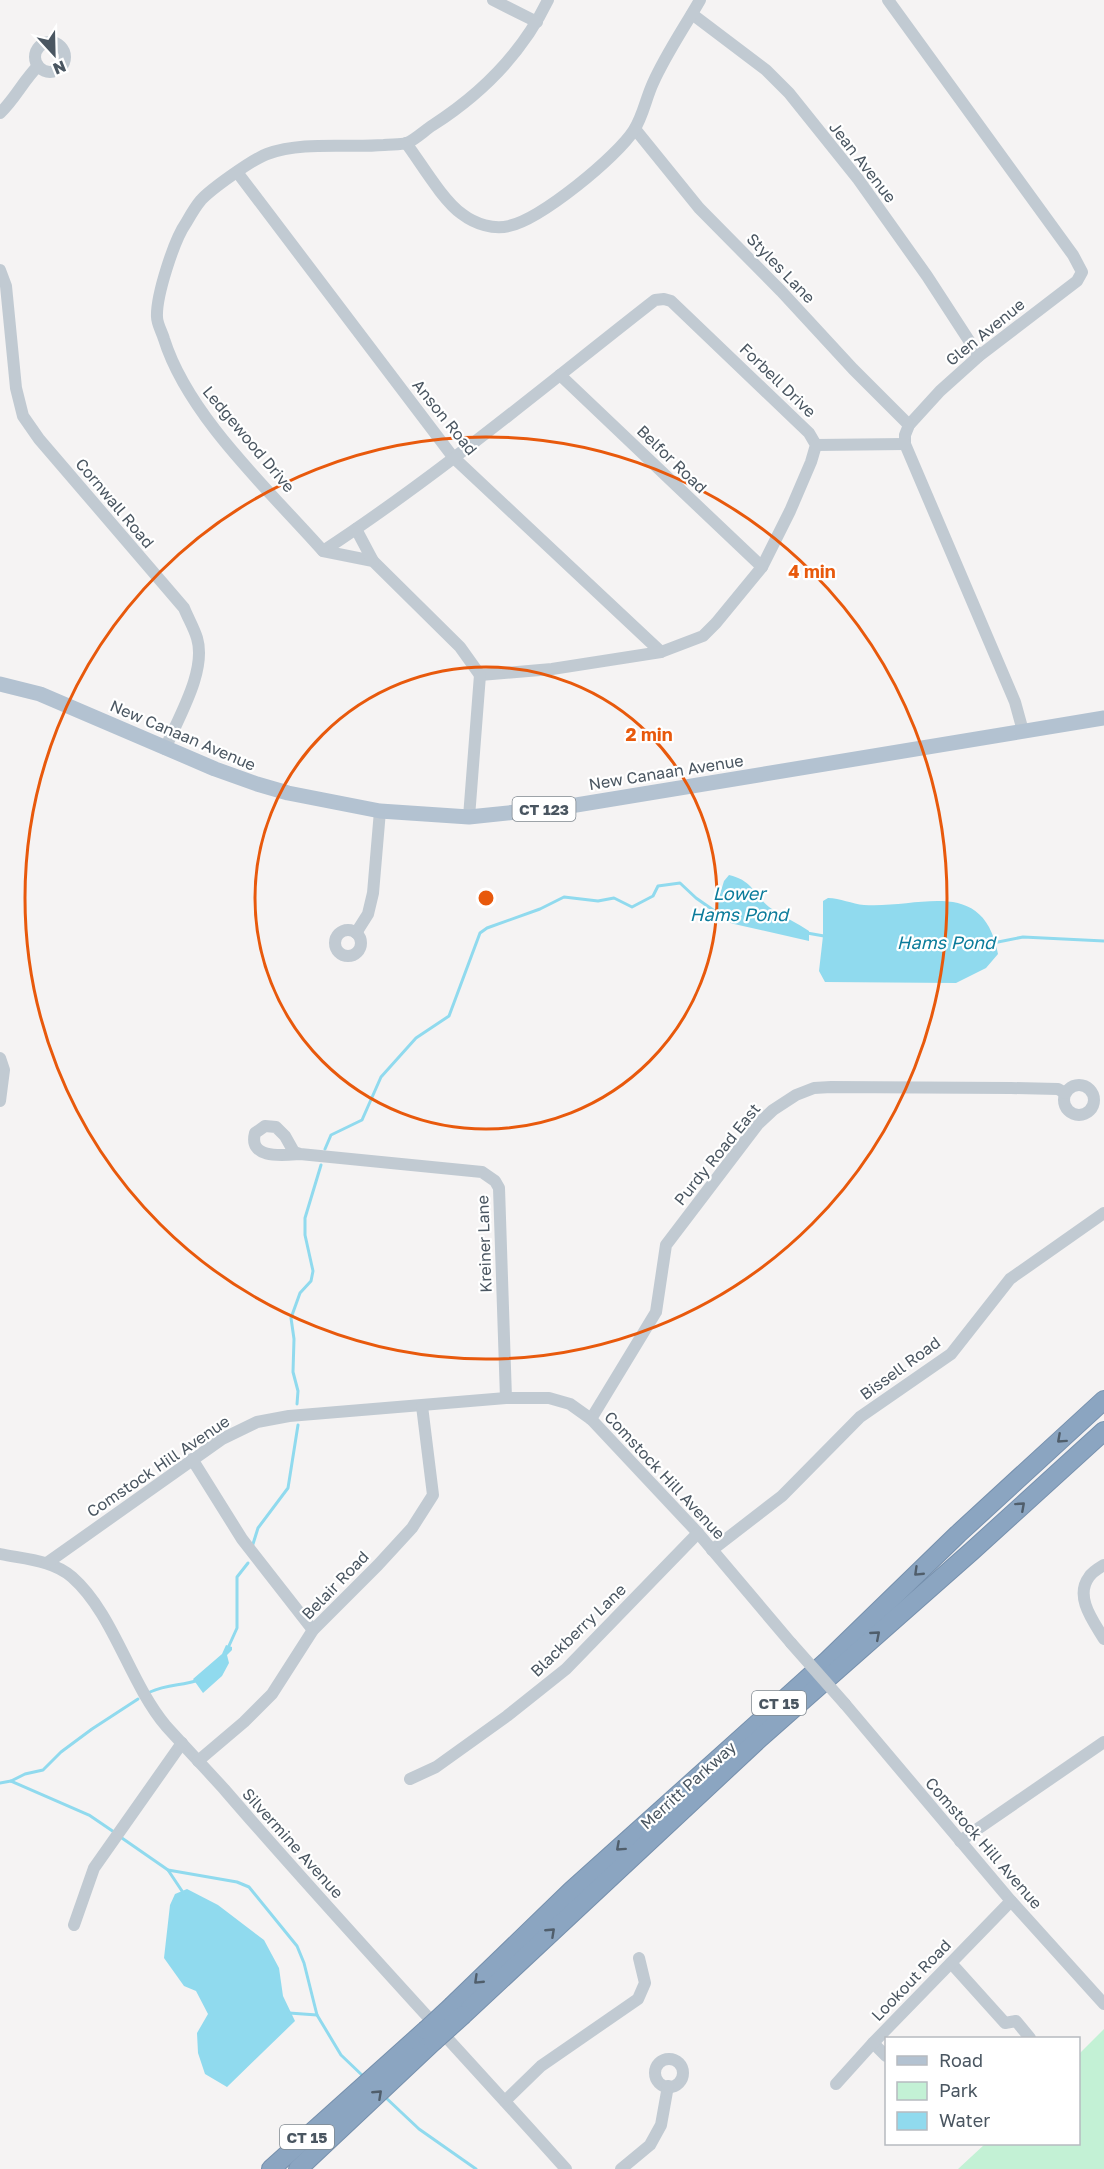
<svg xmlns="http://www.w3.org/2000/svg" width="1104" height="2169" viewBox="0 0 1104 2169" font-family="'Golos Text',sans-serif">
  <rect width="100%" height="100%" fill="#f5f3f3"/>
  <!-- green -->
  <path fill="#c3f1d5" d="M1104,2029V2169H958L985,2144H1078L1079,2054Z"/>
  <!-- water -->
  <g fill="#90daee">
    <path d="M729,875C755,881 754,897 772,909C784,917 797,923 809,931V941L734,924L713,917L724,881Z"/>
    <path d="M828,898C840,898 852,904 864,905C919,909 983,875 998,954L986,968L956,983L825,982L819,971L823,936V901Z"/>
    <path d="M226,1645L232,1647V1650L227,1655L229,1663L222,1676L203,1693L193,1679L222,1654Z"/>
    <path d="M187,1889L218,1905L264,1940L279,1968L283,1996L295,2021L227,2087L205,2074L198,2053L197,2033L208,2014L196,1991L184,1986L164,1958L170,1905L175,1894Z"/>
  </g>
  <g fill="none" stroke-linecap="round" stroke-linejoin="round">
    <!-- stream -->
    <g stroke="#90daee" stroke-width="3">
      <path d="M807,933L824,936"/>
      <path d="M993,943L1023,937L1104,941"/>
      <path d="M325,1149L331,1135L362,1120L381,1077L416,1038L449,1016L480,933L487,928L540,909L564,897L598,901L614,898L632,907L653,896L658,886L680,883L696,898L716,912"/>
      <path d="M297,1404L298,1391L293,1372L294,1339L291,1318L300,1293L311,1281L313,1271L305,1235V1218L321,1165"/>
      <path d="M253,1544L258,1528L288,1488L298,1425"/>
      <path d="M228,1648L237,1628V1577L248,1563"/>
      <path d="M150,1692C168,1684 181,1686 199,1680"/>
      <path d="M11,1781L25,1774L43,1770L61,1752L92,1729L138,1699"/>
      <path d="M0,1783L11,1781L89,1815L114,1832"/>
      <path d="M119,1836L168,1870L237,1882L249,1887L297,1946L304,1963L317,2015L341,2055L364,2077"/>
      <path d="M168,1870L184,1894"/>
      <path d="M289,2013L317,2015"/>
      <path d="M384,2096L419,2129L476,2169"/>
    </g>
    <!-- highway casing -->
    <g stroke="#7690ad" stroke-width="20">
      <g id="highway">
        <path d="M453,2005L571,1891L827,1661L958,1534L1104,1400"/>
        <path d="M463,2015L760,1738L972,1551L1104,1431"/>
        <path d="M271,2169L426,2030"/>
        <path d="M298,2169L433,2042"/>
      </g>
    </g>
    <!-- minor -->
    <g stroke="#c1cad2" stroke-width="12">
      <path d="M493,0L537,22"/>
      <path d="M888,0L1073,255L1082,272L1077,281L979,356L940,391L909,425L905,435V444L1015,702L1023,731"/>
      <path d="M692,14L766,70L789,93L858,179L927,276L979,356"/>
      <circle cx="50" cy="57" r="15"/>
      <path d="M0,113C15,99 23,81 38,66"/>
      <path d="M635,129L699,208L781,291L853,369L909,425"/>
      <path d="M406,143C421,163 443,201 462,214C475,224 494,230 509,226C541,219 617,157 634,130C643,116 646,98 653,83C666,54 684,28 700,0"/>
      <path d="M237,172L453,457L661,652"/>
      <path d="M0,270L6,286L16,388L23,416L39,439L184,608C188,618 194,628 197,638C207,671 178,718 165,749"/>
      <path d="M664,299L671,301L809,433L816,445L811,462L790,511L762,567L716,623L703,636L661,652L552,669L480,675L460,647L373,561L323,551C439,475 546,385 655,300Z"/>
      <path d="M560,375L762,567"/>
      <path d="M816,445L905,444"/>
      <path d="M356,529L373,561"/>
      <path d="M323,551C269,490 188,416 164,339C162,332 157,324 157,317C156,296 174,240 186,223C190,216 195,207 201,200C211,189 253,159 267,154C303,141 346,148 384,145C391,144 400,145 407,143C416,139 425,130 433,125C481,94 523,52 548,0"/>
      <path d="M469,817L480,675"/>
      <circle cx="348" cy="943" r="13"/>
      <path d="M356,933L368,914L373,893L380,811"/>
      <path d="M0,1058L4,1070L0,1101"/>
      <circle cx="1079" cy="1100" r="15"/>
      <path d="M300,1154C284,1155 248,1160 255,1133L265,1126L276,1127L285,1136L294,1152L300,1154L482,1172L495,1181L499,1188L506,1398"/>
      <path d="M591,1419L656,1312L666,1245L758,1124L773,1110L796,1095L814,1088L831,1087L1011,1088L1058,1089L1065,1093"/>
      <path d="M192,1459L242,1539L313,1630"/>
      <path d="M712,1550L782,1496L860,1417L951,1354L1010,1279L1104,1213"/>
      <path d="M0,1554C24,1559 53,1560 72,1577C114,1614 129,1682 166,1726C185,1747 205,1768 224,1789C335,1918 452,2042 566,2169"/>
      <path d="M47,1563L222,1439L257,1422L289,1416L506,1398H549L570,1404L591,1419L698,1533L791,1643"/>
      <path d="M1104,1565C1099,1568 1092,1572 1089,1577C1074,1597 1094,1622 1104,1639"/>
      <path d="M845,1704L1011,1901L1104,2004"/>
      <path d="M198,1761L244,1722L272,1694L313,1630L378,1565L412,1528L433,1495L422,1406"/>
      <path d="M410,1779L436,1767L507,1716L566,1669L698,1533"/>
      <path d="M960,1841L1104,1742"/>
      <path d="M74,1925L94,1868L182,1743"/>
      <path d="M951,1963L1005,2023L1016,2021L1030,2038"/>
      <path d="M873,2043L886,2056"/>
      <circle cx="669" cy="2073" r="14"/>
      <path d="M836,2084L873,2043L1011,1901"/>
      <path d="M505,2101L541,2066L638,1999L645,1983L639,1958"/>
      <path d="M621,2169L650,2145L661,2125L668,2086"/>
    </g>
    <!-- major -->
    <path stroke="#b3c2d1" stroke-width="15" d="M0,684L40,694L215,769L257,784L288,793L380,811L469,817L564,807L1104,718"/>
    <!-- highway -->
    <use href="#highway" stroke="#8ba5c1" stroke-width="18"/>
    <!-- highway-bridge casing -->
    <g stroke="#7690ad" stroke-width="20" stroke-linecap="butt">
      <g id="highway-bridge">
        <path d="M426,2030L453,2005"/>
        <path d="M433,2042L463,2015"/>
      </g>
    </g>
    <!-- minor-bridge -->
    <path stroke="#c1cad2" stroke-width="12" d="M791,1643L845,1704"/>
    <!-- highway-bridge -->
    <use href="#highway-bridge" stroke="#8ba5c1" stroke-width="18"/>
  </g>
  <!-- one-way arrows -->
  <defs><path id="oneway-chevron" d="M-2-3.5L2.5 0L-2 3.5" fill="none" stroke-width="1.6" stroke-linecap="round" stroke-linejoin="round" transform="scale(1.5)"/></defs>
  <g stroke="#505e6b">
    <use href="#oneway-chevron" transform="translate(1061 1439) rotate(138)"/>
    <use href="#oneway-chevron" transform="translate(1021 1506) rotate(-42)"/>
    <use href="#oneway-chevron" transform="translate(918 1572) rotate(136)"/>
    <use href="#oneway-chevron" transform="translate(876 1635) rotate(-41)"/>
    <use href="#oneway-chevron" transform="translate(620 1847) rotate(138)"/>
    <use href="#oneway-chevron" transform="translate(551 1932) rotate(-43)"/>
    <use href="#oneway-chevron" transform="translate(478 1980) rotate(136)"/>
    <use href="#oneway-chevron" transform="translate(378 2094) rotate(-43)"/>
  </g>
  <!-- distance rings -->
  <g fill="none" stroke="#e8590c" stroke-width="3">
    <circle cx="486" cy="898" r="231"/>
    <circle cx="486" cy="898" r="461"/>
  </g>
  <g text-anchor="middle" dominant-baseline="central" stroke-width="4.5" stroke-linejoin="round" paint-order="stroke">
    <!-- shield labels -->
    <g fill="#fff" stroke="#808990" stroke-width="1.5">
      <rect x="512.5" y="797" width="63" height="24" rx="4.5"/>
      <rect x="752" y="1691" width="54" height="24" rx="4.5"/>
      <rect x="280" y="2125" width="54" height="24" rx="4.5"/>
    </g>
    <g font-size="15" font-weight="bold" fill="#4a5661">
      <text x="544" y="809">CT 123</text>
      <text x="779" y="1703">CT 15</text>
      <text x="307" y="2137">CT 15</text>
    </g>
    <!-- street labels -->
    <g font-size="16" fill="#4a5661" stroke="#fff">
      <text transform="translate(863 162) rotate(52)">Jean Avenue</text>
      <text transform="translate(781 268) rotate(46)">Styles Lane</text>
      <text transform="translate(985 332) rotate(-39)">Glen Avenue</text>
      <text transform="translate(778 380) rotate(44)">Forbell Drive</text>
      <text transform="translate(445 417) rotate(51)">Anson Road</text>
      <text transform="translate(249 439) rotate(50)">Ledgewood Drive</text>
      <text transform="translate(672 459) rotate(44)">Belfor Road</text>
      <text transform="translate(115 503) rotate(50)">Cornwall Road</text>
      <text transform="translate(183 735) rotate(23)">New Canaan Avenue</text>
      <text transform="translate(666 772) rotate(-9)">New Canaan Avenue</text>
      <text transform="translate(717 1154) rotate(-51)">Purdy Road East</text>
      <text transform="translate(484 1244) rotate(-92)">Kreiner Lane</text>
      <text transform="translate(900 1368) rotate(-36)">Bissell Road</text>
      <text transform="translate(158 1466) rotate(-34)">Comstock Hill Avenue</text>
      <text transform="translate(665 1475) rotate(47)">Comstock Hill Avenue</text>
      <text transform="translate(335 1585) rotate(-46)">Belair Road</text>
      <text transform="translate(578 1630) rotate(-44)">Blackberry Lane</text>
      <text transform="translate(688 1785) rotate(-42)">Merritt Parkway</text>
      <text transform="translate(293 1843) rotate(48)">Silvermine Avenue</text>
      <text transform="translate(984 1843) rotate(49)">Comstock Hill Avenue</text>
      <text transform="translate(911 1980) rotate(-46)">Lookout Road</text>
    </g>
    <!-- water labels -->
    <g font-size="18" font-style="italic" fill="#0c7c9b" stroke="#fff">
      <text x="739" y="893">Lower<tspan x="739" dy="21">Hams Pond</tspan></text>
      <text x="946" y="942">Hams Pond</text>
    </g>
  </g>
  <circle cx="486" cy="898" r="9" fill="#e8590c" stroke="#fff" stroke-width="3"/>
  <g font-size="18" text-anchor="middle" font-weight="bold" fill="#e8590c" stroke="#fff" stroke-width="4.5" stroke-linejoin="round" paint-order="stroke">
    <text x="812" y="578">4 min</text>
    <text x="649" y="741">2 min</text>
  </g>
  <!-- legend -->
  <rect x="885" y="2037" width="195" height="108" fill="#ffffff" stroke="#b7bbc0" stroke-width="1.5"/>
  <rect x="897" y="2056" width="30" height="9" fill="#b3c2d1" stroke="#b7bbc0" stroke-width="1.5"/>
  <text x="939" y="2067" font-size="18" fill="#4a5661">Road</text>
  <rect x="897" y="2082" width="30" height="18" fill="#c3f1d5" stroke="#b7bbc0" stroke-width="1.5"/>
  <text x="939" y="2097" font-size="18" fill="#4a5661">Park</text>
  <rect x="897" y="2112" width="30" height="18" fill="#90daee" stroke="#b7bbc0" stroke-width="1.5"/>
  <text x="939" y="2127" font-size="18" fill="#4a5661">Water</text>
  <!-- north arrow -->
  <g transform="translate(54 54) rotate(158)" stroke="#ffffff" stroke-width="4.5" paint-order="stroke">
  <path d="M0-4.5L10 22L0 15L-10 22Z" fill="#4a5661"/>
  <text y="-9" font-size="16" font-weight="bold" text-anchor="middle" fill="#4a5661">N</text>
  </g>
</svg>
